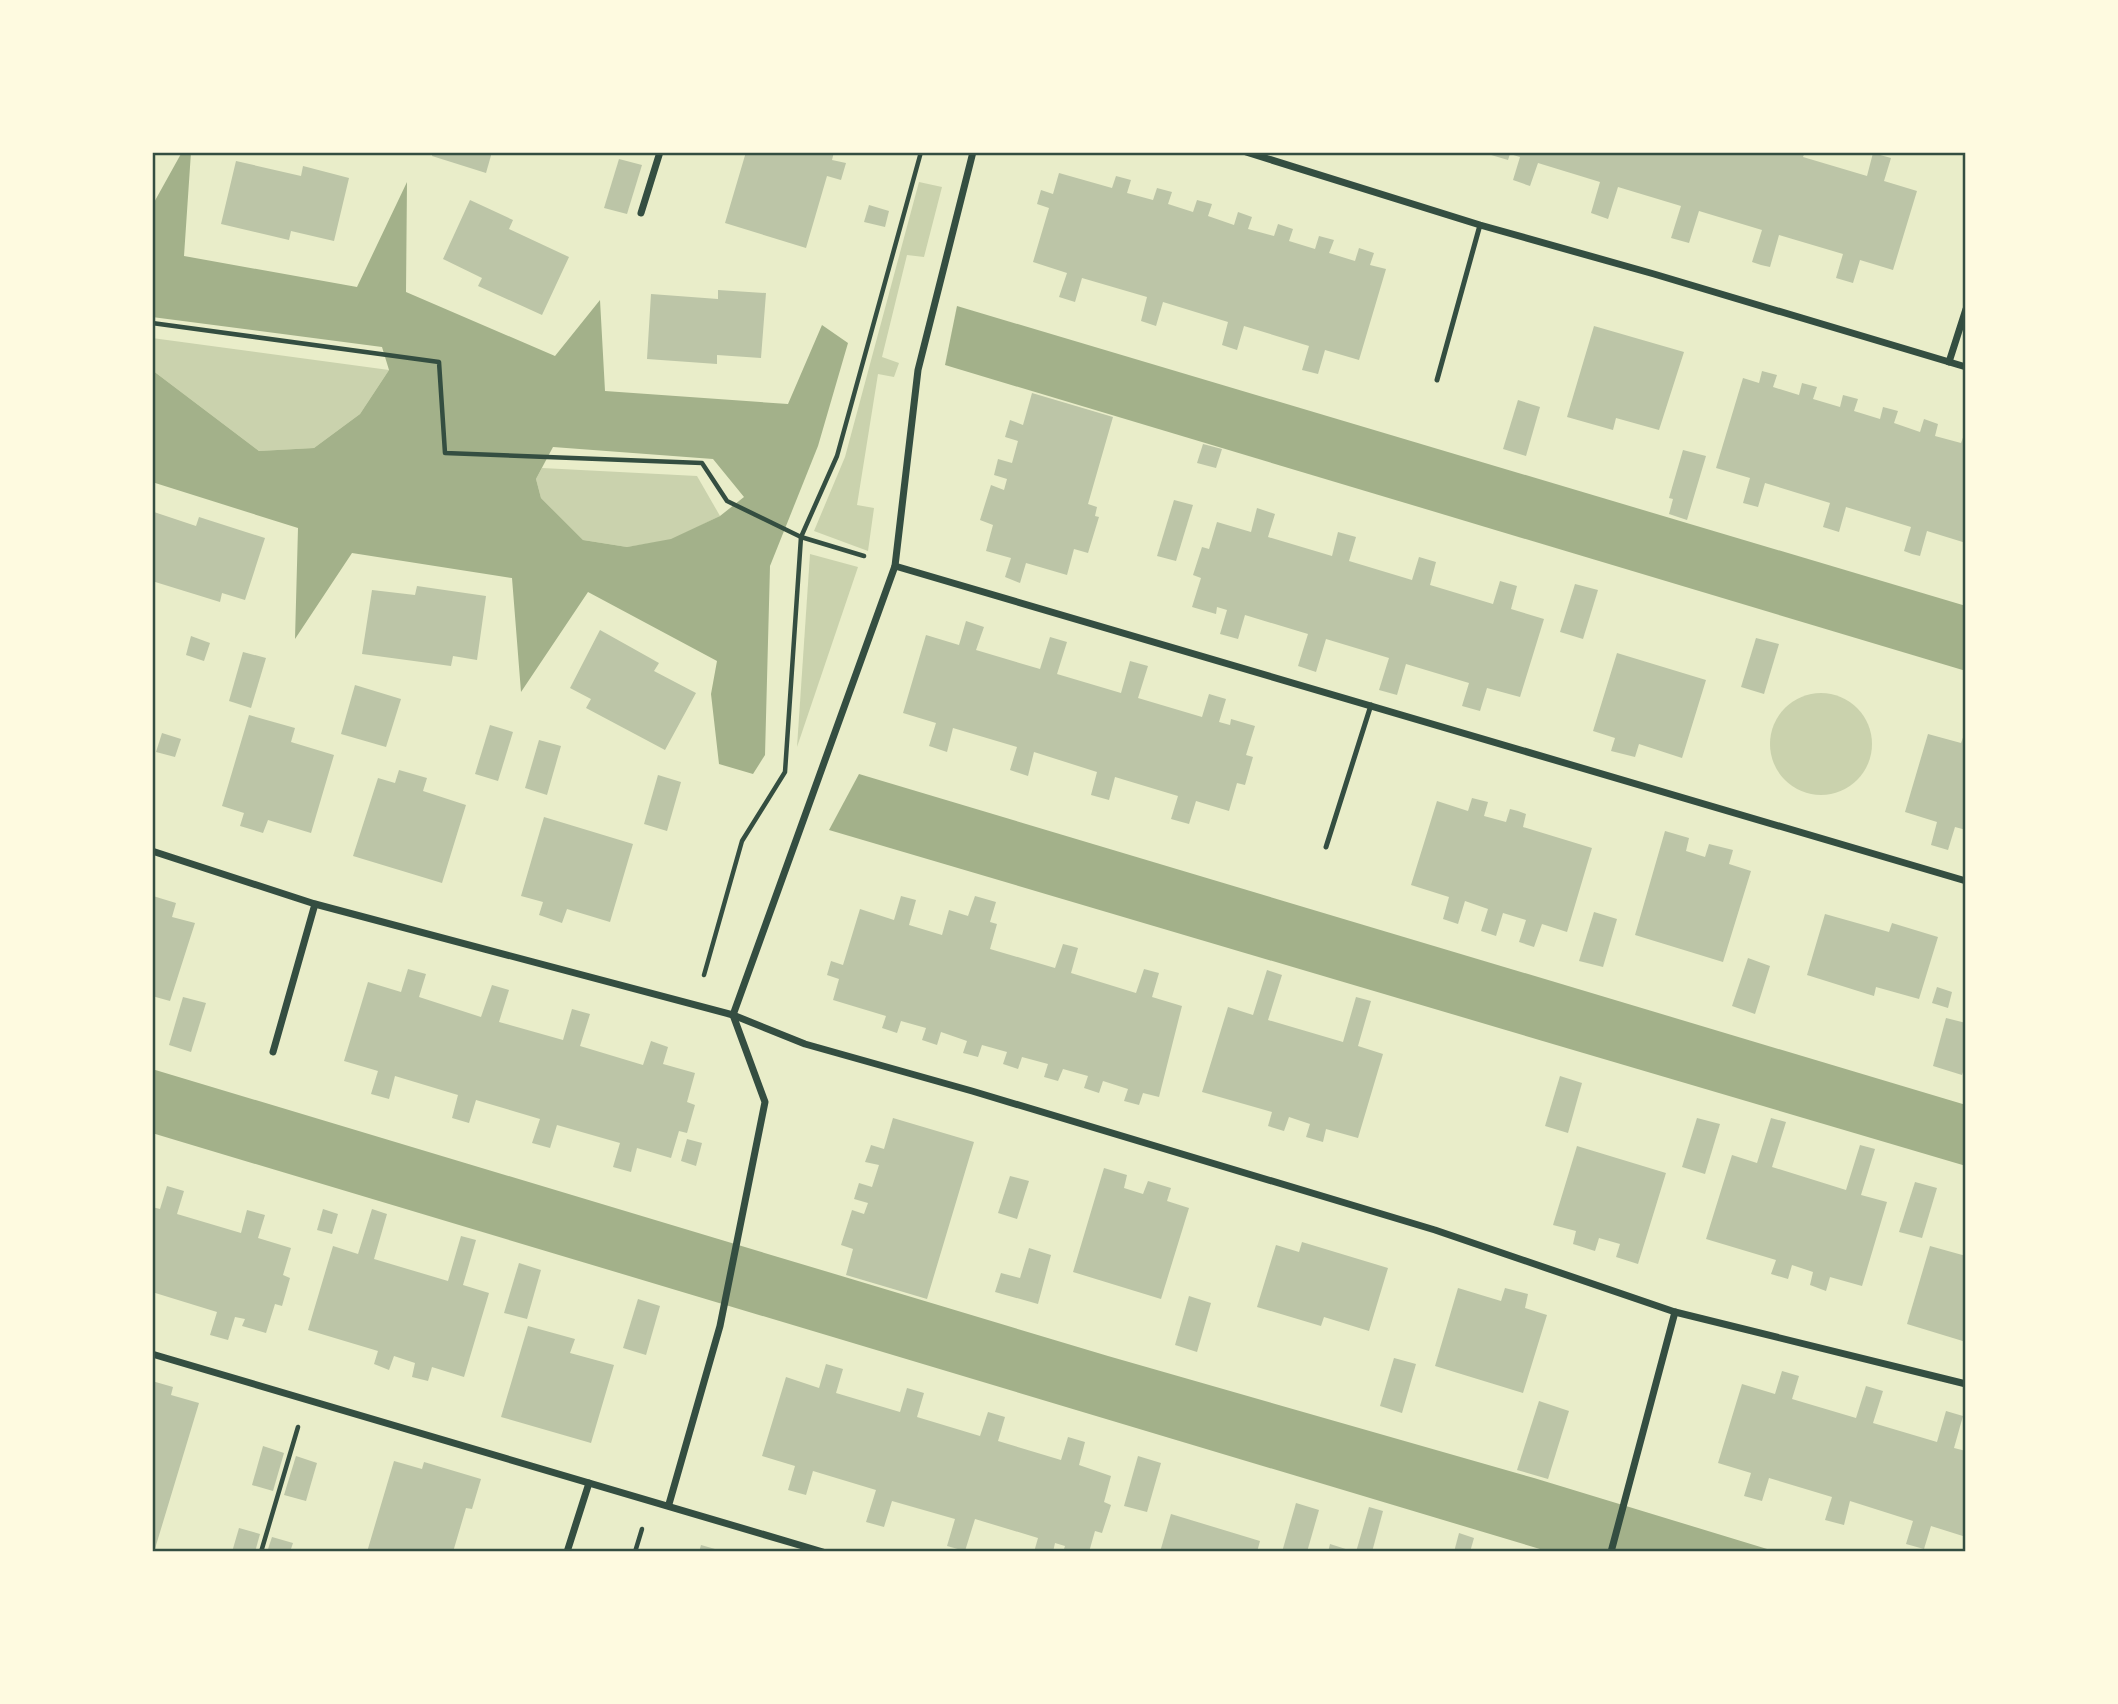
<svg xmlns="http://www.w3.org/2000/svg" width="2118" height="1704" viewBox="0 0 2118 1704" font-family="'Work Sans',sans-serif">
  <rect width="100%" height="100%" fill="#e9edc9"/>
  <!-- green -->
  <g fill="#cad2ad">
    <path d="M919,182L942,187L924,257L907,255L882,357L899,363L894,377L878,374L857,505L874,508L868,551L814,531L845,457Z"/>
    <path d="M152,338L389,370L360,414L314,448L259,451L152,370Z"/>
    <path d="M542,468L697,476L720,516L671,540L627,547L583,540L541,498L536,479Z"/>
    <path d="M810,554L858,567L797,747Z"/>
    <circle cx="1821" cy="744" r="51"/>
  </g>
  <!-- water -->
  <g fill="#a3b18a" fill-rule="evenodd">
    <path d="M182,152H191L184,256L357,287L407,182L406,292L555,356L600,300L605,391L788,404L822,325L848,343L818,446L770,566L765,755L753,774L719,764L711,694L717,661L588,592L521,692L512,578L352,553L295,639L298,528L152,482V370L259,451L314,448L360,414L389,370L382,347L152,317V206ZM553,447L713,459L744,497L720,516L671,539L627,547L583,540L541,498L536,479Z"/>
    <path d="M957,306L1966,606V671L945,365Z"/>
    <path d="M859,774L1966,1105V1166L829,830Z"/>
    <path d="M152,1069L1108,1356L1534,1478L1777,1552H1550L152,1133Z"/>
  </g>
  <!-- building -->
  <g fill="#bcc5a7">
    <path d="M433,152H492L486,173L432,156Z"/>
    <path d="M746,152H834L832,160L846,163L841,180L827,176L806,248L725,223Z"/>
    <path d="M1481,152H1805L1803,157L1867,176L1873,153L1891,158L1884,181L1917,191L1893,270L1860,260L1853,283L1836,278L1843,254L1779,235L1770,267L1761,265L1752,262L1762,230L1699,211L1689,243L1671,238L1681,206L1618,187L1608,219L1591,213L1600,182L1538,163L1530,186L1513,180L1520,157L1510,154L1508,160Z"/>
    <path d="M619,159L642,165L627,214L604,208Z"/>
    <path d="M236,161L301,176L303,166L349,178L334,241L291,231L289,240L221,224Z"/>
    <path d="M1059,173L1112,188L1116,176L1131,180L1127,193L1153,200L1157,188L1172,192L1168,204L1193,212L1197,200L1212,204L1208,216L1234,225L1238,212L1252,217L1248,229L1274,236L1278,224L1293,229L1289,241L1315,249L1319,236L1334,240L1329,253L1355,261L1359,248L1374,253L1370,265L1386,269L1359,360L1325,350L1318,374L1302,370L1309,346L1244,326L1237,350L1222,345L1228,322L1163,302L1156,326L1141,321L1147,297L1082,278L1075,302L1059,297L1067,273L1033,262L1049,208L1037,204L1041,190L1053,194Z"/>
    <path d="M470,200L513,220L509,229L569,257L542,315L478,286L482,278L443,259Z"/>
    <path d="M869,205L889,211L885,227L864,222Z"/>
    <path d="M718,290L766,293L761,358L717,355V364L647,359L651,294L718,299Z"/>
    <path d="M1594,326L1684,352L1659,430L1616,418L1613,430L1567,417Z"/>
    <path d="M1762,371L1777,375L1773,387L1799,395L1802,383L1817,387L1813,399L1840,407L1843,395L1858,399L1854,411L1880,419L1883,407L1898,411L1894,423L1920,432L1924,419L1938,424L1935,436L1961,443L1966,429V543L1927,531L1920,556L1912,554L1904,551L1911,527L1846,507L1839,532L1823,527L1830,503L1765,483L1758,507L1743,503L1750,478L1716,468L1743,378L1759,383Z"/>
    <path d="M1032,393L1113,417L1088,504L1097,507L1095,516L1099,517L1088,553L1074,549L1067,575L1026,563L1020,583L1005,577L1011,558L986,551L993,525L980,520L991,485L1004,490L1007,479L994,475L998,459L1012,463L1018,441L1005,437L1010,420L1023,425Z"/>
    <path d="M1518,400L1540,407L1526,456L1503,449Z"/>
    <path d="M1203,444L1222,449L1216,468L1197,463Z"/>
    <path d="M1683,450L1706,456L1687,520L1669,514L1673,499L1669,498Z"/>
    <path d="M1174,500L1193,505L1176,561L1157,556Z"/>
    <path d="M1257,508L1275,514L1268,537L1332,556L1338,532L1356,537L1349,561L1412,580L1419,557L1436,562L1430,585L1493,604L1500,581L1517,586L1511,609L1544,619L1520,697L1487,688L1480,711L1462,706L1469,683L1406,664L1397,695L1379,690L1389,658L1326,639L1316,672L1298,666L1308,634L1245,615L1238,639L1220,634L1227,610L1217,607L1216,614L1192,607L1201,578L1193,575L1202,547L1209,549L1217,522L1251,532Z"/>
    <path d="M154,512L196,526L199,517L265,538L245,600L222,593L220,602L152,581Z"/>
    <path d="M1575,584L1598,590L1583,639L1560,632Z"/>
    <path d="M417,586L486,596L477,660L453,656L451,666L362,654L372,590L415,595Z"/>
    <path d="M966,621L984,627L976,650L1040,669L1050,637L1067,642L1057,674L1121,693L1130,661L1148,666L1138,698L1202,717L1209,694L1226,699L1219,722L1230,725L1231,719L1255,726L1246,755L1253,757L1245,785L1237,783L1229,811L1196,801L1189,824L1171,819L1178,796L1115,777L1109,800L1091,795L1097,772L1034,752L1028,776L1010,770L1017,747L953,728L947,752L929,746L936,723L903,713L926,635L959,645Z"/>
    <path d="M600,630L659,663L654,671L696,693L665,750L586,708L591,699L570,688Z"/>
    <path d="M191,636L210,643L204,661L186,655Z"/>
    <path d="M1756,638L1779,644L1764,694L1741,687Z"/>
    <path d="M243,652L266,658L251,708L229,701Z"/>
    <path d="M1617,653L1706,680L1682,758L1639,744L1635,757L1611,751L1615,738L1593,731Z"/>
    <path d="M355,685L401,699L386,747L341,734Z"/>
    <path d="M249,715L295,728L291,742L334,755L311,833L268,820L263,833L240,826L244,813L222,806Z"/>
    <path d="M490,725L513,732L498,781L475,774Z"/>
    <path d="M1966,729V830L1955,827L1948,850L1931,845L1937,822L1905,812L1928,734L1961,743Z"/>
    <path d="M162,733L181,739L175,757L156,752Z"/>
    <path d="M539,740L561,746L547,795L525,788Z"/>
    <path d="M399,770L427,778L423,791L466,805L442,883L353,856L378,778L395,783Z"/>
    <path d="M658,775L681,782L667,831L644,824Z"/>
    <path d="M1472,798L1488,802L1484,816L1506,822L1510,809L1518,811L1526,814L1523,827L1592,848L1567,932L1542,924L1534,947L1519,942L1526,920L1503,913L1496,936L1481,931L1488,909L1465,901L1458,924L1443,919L1449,897L1411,885L1437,801L1468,811Z"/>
    <path d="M544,817L633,844L610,922L567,909L562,923L539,915L543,902L521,896Z"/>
    <path d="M1665,831L1689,838L1686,851L1705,857L1709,844L1733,850L1729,864L1751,871L1723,962L1635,935Z"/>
    <path d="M153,896L176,903L172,917L195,923L170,1001L152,996Z"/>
    <path d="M901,896L916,900L909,925L942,935L949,910L968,916L975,896L996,902L990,922L997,924L990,949L1055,968L1063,944L1071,946L1078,948L1071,973L1136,993L1144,969L1159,973L1152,997L1182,1006L1159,1097L1143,1093L1139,1105L1124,1101L1128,1089L1103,1081L1099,1093L1084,1088L1088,1076L1063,1069L1058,1081L1044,1077L1048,1064L1022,1057L1018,1069L1003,1064L1007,1052L982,1045L978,1057L963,1053L967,1041L941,1032L937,1045L922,1040L926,1028L901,1021L897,1033L882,1028L886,1016L833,1000L839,979L827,975L831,961L843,965L860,909L894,920Z"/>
    <path d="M1594,912L1617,919L1603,967L1579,961Z"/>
    <path d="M1825,914L1889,932L1892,923L1938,937L1919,999L1876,987L1874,996L1807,975Z"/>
    <path d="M1748,958L1770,966L1755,1014L1732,1006Z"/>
    <path d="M408,969L426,974L419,997L481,1017L492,985L509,990L499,1022L563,1040L572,1009L590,1014L580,1046L643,1065L651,1041L668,1047L663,1064L695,1073L687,1102L695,1105L687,1133L679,1131L671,1158L637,1148L631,1172L613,1167L620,1143L557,1125L550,1148L532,1143L540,1119L476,1100L469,1123L452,1118L458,1095L395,1076L389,1099L371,1094L378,1071L344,1061L368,982L401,992Z"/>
    <path d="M1267,970L1282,975L1268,1020L1343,1042L1356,997L1371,1001L1358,1046L1383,1054L1358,1138L1326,1129L1323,1142L1306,1137L1310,1124L1289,1117L1284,1131L1268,1126L1272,1112L1202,1092L1228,1007L1253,1015Z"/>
    <path d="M1937,987L1952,992L1948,1008L1932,1003Z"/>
    <path d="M183,997L206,1003L191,1052L169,1045Z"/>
    <path d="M1946,1018L1966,1023V1063L1962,1075L1933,1066Z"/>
    <path d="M1560,1076L1582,1083L1568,1133L1545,1126Z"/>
    <path d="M893,1118L974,1142L927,1299L846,1275L853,1249L841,1245L852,1210L864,1214L868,1203L854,1199L859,1183L872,1187L879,1165L865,1162L868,1154L871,1145L884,1149Z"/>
    <path d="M1697,1118L1720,1124L1705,1174L1682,1167Z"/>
    <path d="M1771,1118L1786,1122L1772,1167L1846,1190L1860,1145L1875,1149L1861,1195L1887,1202L1862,1286L1830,1277L1826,1291L1810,1285L1813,1272L1792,1265L1788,1279L1771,1274L1776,1260L1706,1239L1732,1155L1757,1163Z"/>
    <path d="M687,1139L702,1143L696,1166L681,1161Z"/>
    <path d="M1577,1146L1666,1173L1638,1264L1616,1257L1620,1244L1599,1238L1595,1251L1573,1244L1576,1231L1553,1225Z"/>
    <path d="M1104,1168L1127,1175L1124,1188L1143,1194L1148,1181L1171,1188L1167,1201L1189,1208L1161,1299L1073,1272Z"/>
    <path d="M1010,1176L1029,1181L1017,1219L998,1213Z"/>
    <path d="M1915,1182L1937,1188L1922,1238L1899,1232Z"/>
    <path d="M167,1186L184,1191L177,1214L241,1233L247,1210L265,1215L258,1238L291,1248L283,1275L290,1278L282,1306L275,1304L266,1333L242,1326L245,1319L235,1317L228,1340L210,1335L217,1312L152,1292V1207L160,1209Z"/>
    <path d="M323,1209L338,1214L332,1234L317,1230Z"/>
    <path d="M372,1209L387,1214L374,1259L448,1281L461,1236L476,1240L463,1285L489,1293L464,1377L432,1367L428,1381L412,1377L415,1363L394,1356L389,1370L374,1364L378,1351L308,1330L333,1246L358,1254Z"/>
    <path d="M1302,1242L1388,1268L1369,1331L1324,1317L1321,1326L1257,1307L1276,1245L1299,1252Z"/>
    <path d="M1930,1246L1966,1256V1342L1907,1324Z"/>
    <path d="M1029,1248L1051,1255L1038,1304L995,1292L1001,1273L1020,1278Z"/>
    <path d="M519,1263L541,1270L527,1319L504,1313Z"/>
    <path d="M1458,1288L1501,1301L1505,1288L1528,1294L1525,1308L1547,1315L1523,1393L1435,1366Z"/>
    <path d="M1189,1296L1211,1303L1197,1352L1175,1345Z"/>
    <path d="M638,1299L660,1306L646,1355L623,1348Z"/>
    <path d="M528,1326L575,1339L570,1353L614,1365L591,1443L501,1417Z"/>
    <path d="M1394,1358L1416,1364L1402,1413L1380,1406Z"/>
    <path d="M826,1364L843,1369L836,1393L900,1412L907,1388L924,1393L917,1417L980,1436L988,1412L1005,1417L998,1441L1061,1460L1068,1437L1085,1442L1079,1465L1111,1476L1104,1502L1111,1505L1102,1533L1095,1531L1089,1552H1063L1065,1546L1055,1543L1053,1552H1034L1038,1538L975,1519L965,1551L947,1546L955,1519L892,1501L884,1527L866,1522L876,1490L813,1471L806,1495L788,1490L795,1466L762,1456L786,1377L819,1388Z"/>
    <path d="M1782,1371L1799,1376L1792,1399L1856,1418L1866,1386L1883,1391L1873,1423L1937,1442L1946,1411L1963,1416L1954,1448L1966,1451V1537L1931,1526L1924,1549L1906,1544L1913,1521L1850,1501L1844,1525L1825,1520L1832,1497L1769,1478L1762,1501L1744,1496L1751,1473L1718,1463L1742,1384L1775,1394Z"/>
    <path d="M152,1381L173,1387L171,1395L199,1403L154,1552H152Z"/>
    <path d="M1539,1401L1569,1411L1548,1479L1517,1470Z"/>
    <path d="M263,1446L284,1453L273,1491L252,1485Z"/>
    <path d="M296,1456L317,1463L306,1501L284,1495Z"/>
    <path d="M1138,1456L1161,1463L1147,1512L1124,1506Z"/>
    <path d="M394,1461L422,1469L424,1462L481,1479L472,1509L466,1508L453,1552H367Z"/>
    <path d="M1296,1503L1319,1510L1307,1552H1282Z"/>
    <path d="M1369,1507L1383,1511L1372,1552H1356Z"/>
    <path d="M1171,1514L1260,1541L1257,1552H1160Z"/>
    <path d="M239,1528L260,1534L255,1552H232Z"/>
    <path d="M1459,1533L1474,1538L1470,1552H1454Z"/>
    <path d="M272,1537L293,1543L290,1552H267Z"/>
    <path d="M1330,1544L1352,1551V1552H1328Z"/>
    <path d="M701,1545L722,1551V1552H699Z"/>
  </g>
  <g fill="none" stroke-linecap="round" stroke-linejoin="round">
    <!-- path -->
    <g stroke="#344e41" stroke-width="4.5">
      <path d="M152,323L439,362L445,453L702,463L727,501L801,537L864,556"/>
      <path d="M704,975L742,841L785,772L801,537L837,456L921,152"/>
      <path d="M261,1552L298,1427"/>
      <path d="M635,1552L642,1529"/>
    </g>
    <!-- service -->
    <g stroke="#344e41" stroke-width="5">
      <path d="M1437,380L1480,225"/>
      <path d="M1326,847L1371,705"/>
    </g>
    <!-- minor -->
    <g stroke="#344e41" stroke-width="7">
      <path d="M1246,152L1480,225L1654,274L1966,367"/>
      <path d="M641,213L660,152"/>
      <path d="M1949,362L1966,309"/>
      <path d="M895,566L1966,881"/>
      <path d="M152,851L315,904L733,1015L805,1044L972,1091L1435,1230L1675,1312L1966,1384"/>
      <path d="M273,1052L315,904"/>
      <path d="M152,1354L823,1552"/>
      <path d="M669,1504L720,1326L765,1102L733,1015L895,566L918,370L973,152"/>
      <path d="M567,1552L589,1483"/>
      <path d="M1611,1552L1675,1312"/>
    </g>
  </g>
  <!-- border -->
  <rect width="2118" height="1704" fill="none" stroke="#fefae0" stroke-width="308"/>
  <rect x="154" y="154" width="1810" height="1396" fill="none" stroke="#344e41" stroke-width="2.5"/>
</svg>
